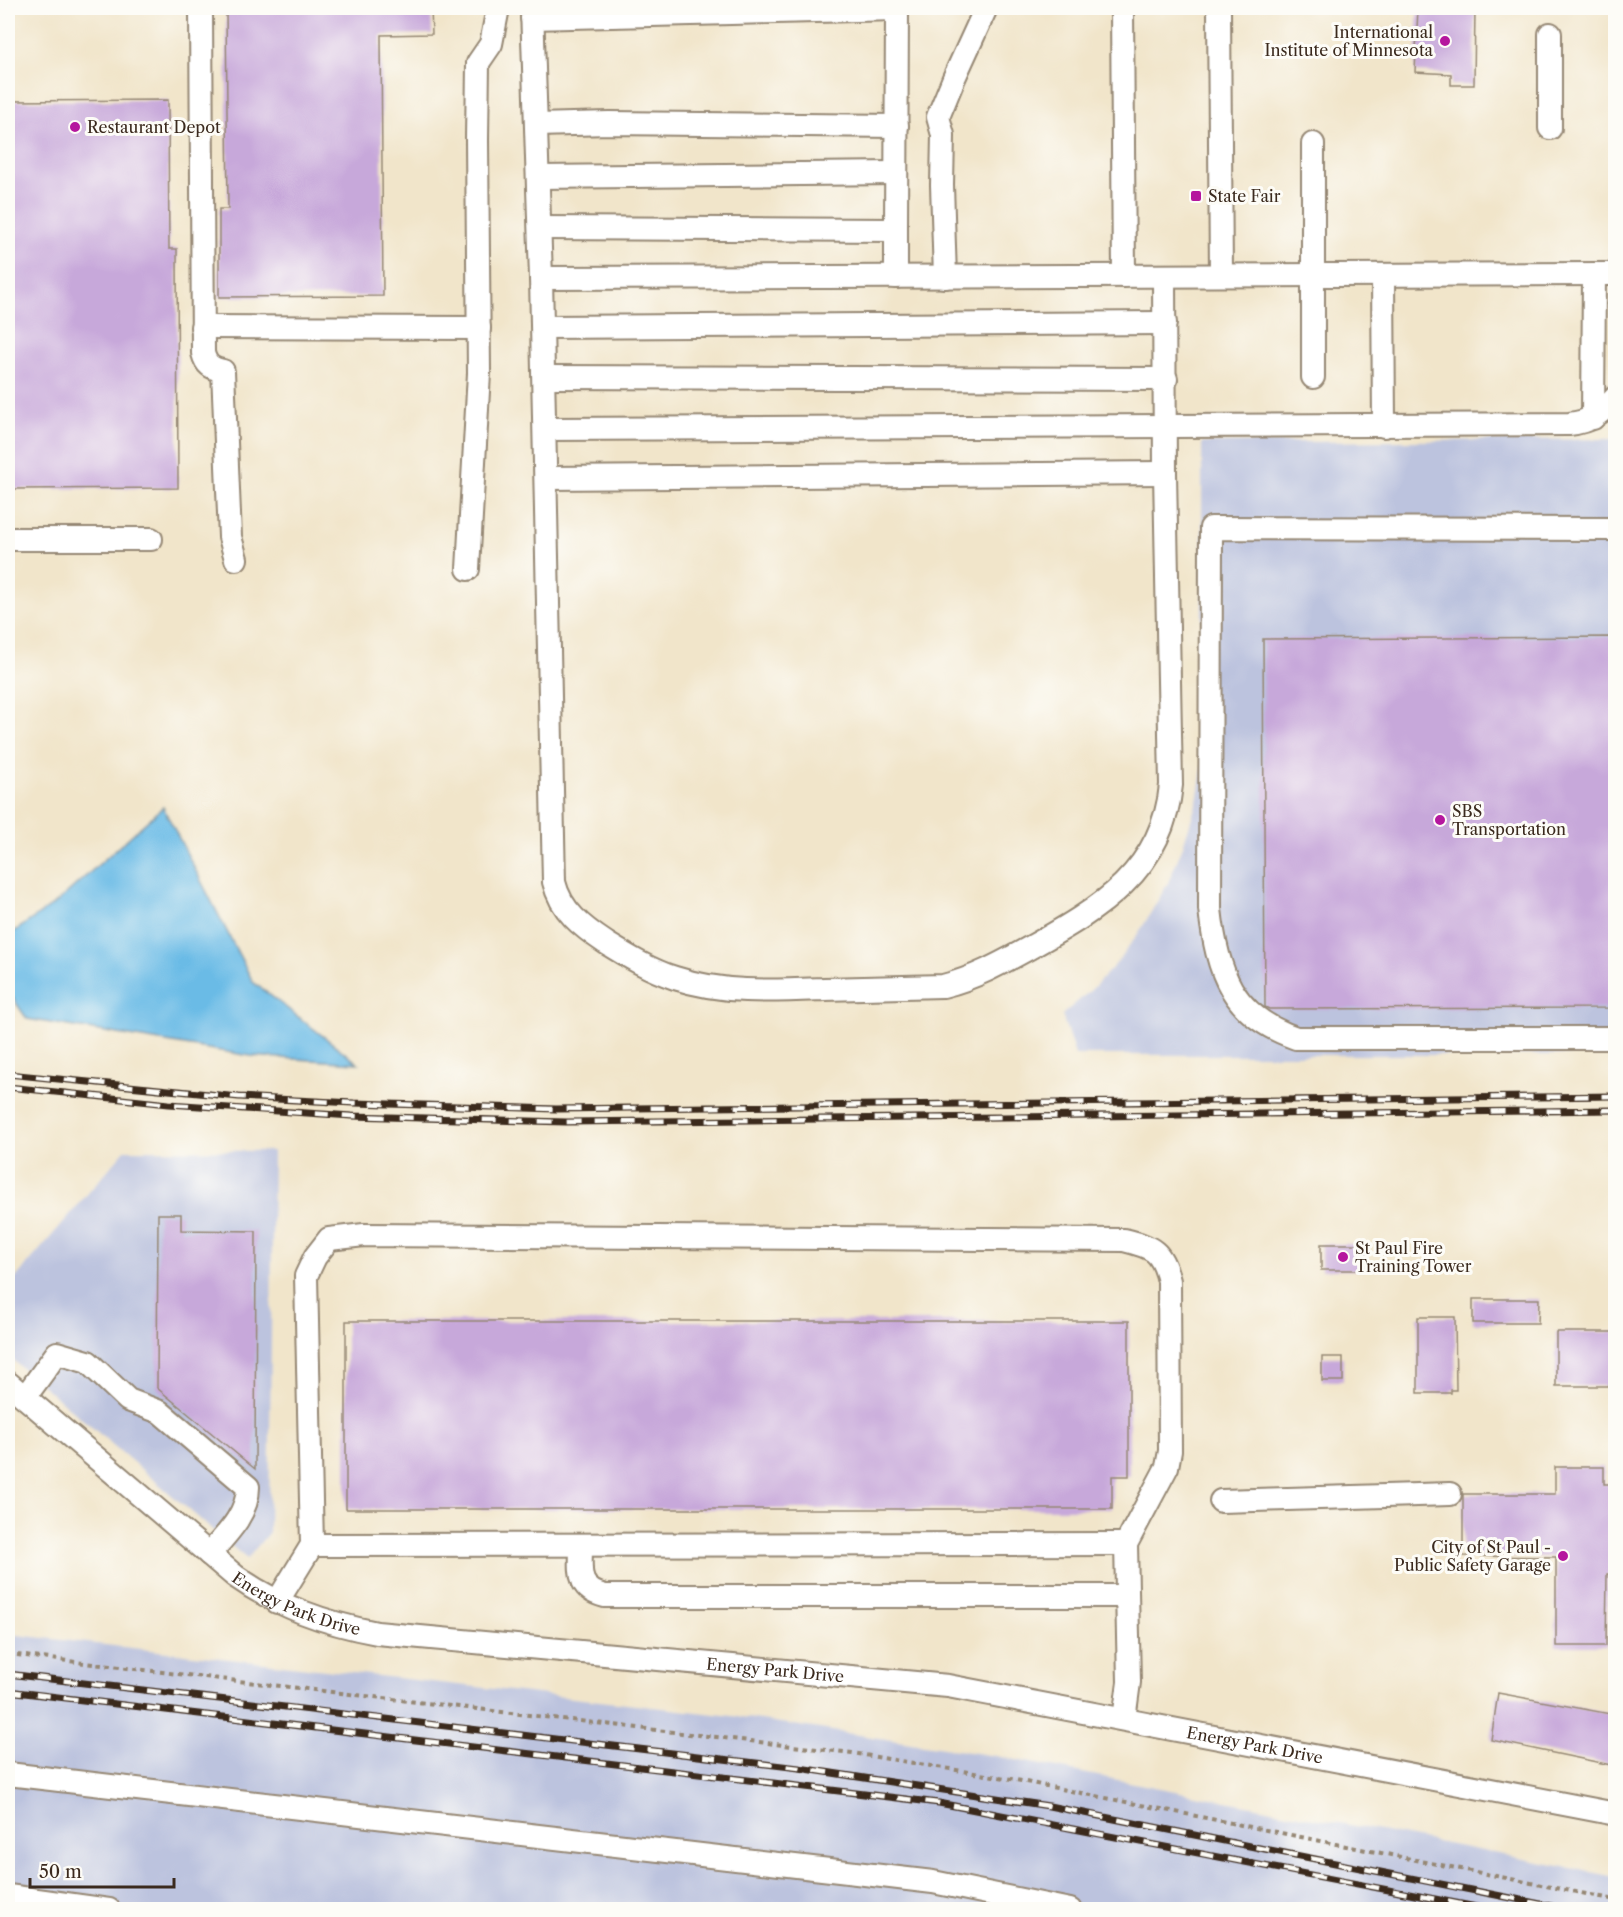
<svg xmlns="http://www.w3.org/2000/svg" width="1623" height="1917" viewBox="0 0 1623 1917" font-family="'Libre Caslon Text',serif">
  <rect width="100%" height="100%" fill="#fdfcf7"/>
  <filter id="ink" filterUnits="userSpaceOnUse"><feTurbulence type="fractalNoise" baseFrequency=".0167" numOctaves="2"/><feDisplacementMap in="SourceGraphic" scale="12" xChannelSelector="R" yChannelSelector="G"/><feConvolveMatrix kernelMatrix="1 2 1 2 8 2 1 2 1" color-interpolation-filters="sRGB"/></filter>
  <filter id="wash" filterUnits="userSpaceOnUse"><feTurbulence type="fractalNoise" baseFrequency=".008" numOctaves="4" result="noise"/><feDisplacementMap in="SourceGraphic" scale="24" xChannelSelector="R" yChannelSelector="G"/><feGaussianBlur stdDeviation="1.35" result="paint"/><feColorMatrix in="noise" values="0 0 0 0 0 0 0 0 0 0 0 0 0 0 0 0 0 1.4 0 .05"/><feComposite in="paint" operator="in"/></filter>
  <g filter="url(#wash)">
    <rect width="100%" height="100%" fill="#f1e5ca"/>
    <!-- industrial -->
    <g fill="#bcc3de">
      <path d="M1615,439V1055H1075L1062,1015L1091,990L1115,965L1140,931L1168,883L1183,846L1197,801L1202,771V443Z"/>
      <path d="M125,1150L273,1151L269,1532L247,1559L8,1356V1287Z"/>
      <path d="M8,1634L741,1717L995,1756L1616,1877L1615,1910H8Z"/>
    </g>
    <!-- water -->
    <path fill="#6bbbe6" stroke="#537282" stroke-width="1.5" d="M163,807L253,982L358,1063L251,1056L27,1019L8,991V936L57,902Z"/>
    <g id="blocks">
      <!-- building -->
      <g fill="#c7a8da">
        <path d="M226,8H431L432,34L381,35L383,296L219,297V209H228Z"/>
        <path d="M1418,8H1475L1474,85H1451V74L1415,72Z"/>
        <path d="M168,100L169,249H177L178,488L8,489V101Z"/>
        <path d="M1616,637V1008L1269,1009L1265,1007L1263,639Z"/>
        <path d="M158,1214H181V1230L256,1231L255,1469L157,1388Z"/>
        <rect x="1321" y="1244" width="45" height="26"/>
        <path d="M1473,1299H1539L1538,1323H1473Z"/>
        <path d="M1418,1317H1455L1456,1390H1451V1393H1418Z"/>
        <path d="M346,1321H1129V1476H1112V1509H346Z"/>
        <rect x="1556" y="1332" width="60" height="54"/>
        <rect x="1322" y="1357" width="21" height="24"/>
        <path d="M1555,1467H1604V1484H1616V1574H1607L1606,1646H1556V1557L1463,1556V1494H1555Z"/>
        <path d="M1498,1693L1616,1715V1766L1491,1740Z"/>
      </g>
    </g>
  </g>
  <g filter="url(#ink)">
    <use href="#blocks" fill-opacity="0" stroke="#968874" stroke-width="1.5"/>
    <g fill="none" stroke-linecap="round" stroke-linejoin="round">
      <!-- minor casing -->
      <g stroke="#968874" stroke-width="26">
        <g id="minor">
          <path d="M201,8L203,353C206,365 211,368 223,371L230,537L236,559"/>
          <path d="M532,8L541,278L1616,274"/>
          <path d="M1122,8L1124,276"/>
          <path d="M1219,8L1221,275"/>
          <path d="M532,18L897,9"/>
          <path d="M1550,34V128"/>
          <path d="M537,125L609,123L897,126"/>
          <path d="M1313,144V377"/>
          <path d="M539,177L896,173"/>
          <path d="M540,228L896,230L897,8"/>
          <path d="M896,230V277"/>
          <path d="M1383,275L1384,426"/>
          <path d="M945,277L942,185L943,135L938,117L954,78L986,8"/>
          <path d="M541,278L554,882C561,911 582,927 606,943C627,956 650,970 675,978C724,994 774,991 824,989C864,988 903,987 943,986C975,978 1002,963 1031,947C1099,909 1163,871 1171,785L1165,473L1164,276"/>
          <path d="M202,327L479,328"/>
          <path d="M543,327L1165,323"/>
          <path d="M544,377L1166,379"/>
          <path d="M1593,418L1594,274"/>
          <path d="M545,429L1569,424C1590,422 1602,413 1616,397"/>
          <path d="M546,478L1165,473"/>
          <path d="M1616,529L1211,528L1210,909C1217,973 1232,1016 1296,1038H1616"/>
          <path d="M8,539H151"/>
          <path d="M468,569L479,373L477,140L478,63L491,44L498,8"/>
          <path id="s1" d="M8,1383L235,1576C279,1607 325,1623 377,1633L948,1686L1616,1814"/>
          <path d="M25,1397L57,1353L88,1362L128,1400L160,1412L248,1487C248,1514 226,1535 209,1554"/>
          <path d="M1221,1501L1450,1494"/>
          <path d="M312,1545L1126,1544"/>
          <path d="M581,1546C581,1571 576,1589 605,1596H1126"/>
          <path d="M277,1602L312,1545L306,1276L315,1257L329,1239L364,1235L1124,1240C1153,1247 1162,1251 1169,1281L1170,1451L1167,1467L1126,1544L1129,1682L1124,1719"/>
          <path d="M8,1774L933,1882L1070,1910"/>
          <path d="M8,1896L109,1910"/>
        </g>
      </g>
      <!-- path -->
      <path stroke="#968874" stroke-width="4" stroke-dasharray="4.5 4.5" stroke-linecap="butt" d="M8,1654L852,1753L1011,1779L1616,1900"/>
      <!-- minor -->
      <use href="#minor" stroke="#fff" stroke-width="22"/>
      <!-- rail casing -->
      <g stroke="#3b2a1e" stroke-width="7">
        <g id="rail">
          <path d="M8,1074L239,1097L354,1103L556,1109L1616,1096"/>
          <path d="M8,1087L169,1104L352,1116L566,1122L1616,1110"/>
          <path d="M8,1674L799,1768L1049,1806L1571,1910"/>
          <path d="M8,1691L939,1803L1492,1910"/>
        </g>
      </g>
      <!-- rail -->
      <use href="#rail" stroke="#fdfcf7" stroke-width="4.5" stroke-dasharray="14" stroke-linecap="butt"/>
    </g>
  </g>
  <!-- markers -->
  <g fill="#b5179e" stroke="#fdfcf7" stroke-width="2">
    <circle cx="1445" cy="41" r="6"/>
    <circle cx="75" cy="127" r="6"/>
    <rect x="1190" y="190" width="12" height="12" rx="3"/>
    <circle cx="1440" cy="820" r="6"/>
    <circle cx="1343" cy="1257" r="6"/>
    <circle cx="1563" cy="1556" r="6"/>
  </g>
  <g text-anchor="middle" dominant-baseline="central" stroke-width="6" stroke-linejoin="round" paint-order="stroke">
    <!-- poi labels -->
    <g font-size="16" fill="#3b2a1e" stroke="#fdfcf7" text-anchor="start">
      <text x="1433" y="32" text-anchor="end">International<tspan x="1433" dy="18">Institute of Minnesota</tspan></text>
      <text x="87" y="127">Restaurant Depot</text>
      <text x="1208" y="196">State Fair</text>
      <text x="1452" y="811">SBS<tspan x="1452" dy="18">Transportation</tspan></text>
      <text x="1355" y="1248">St Paul Fire<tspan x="1355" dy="18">Training Tower</tspan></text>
      <text x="1551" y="1547" text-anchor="end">City of St Paul -<tspan x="1551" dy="18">Public Safety Garage</tspan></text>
    </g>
    <!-- street labels -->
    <g font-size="16" fill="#3b2a1e" stroke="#fdfcf7">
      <text stroke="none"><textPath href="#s1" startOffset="366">Energy Park Drive</textPath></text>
      <text stroke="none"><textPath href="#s1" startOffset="852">Energy Park Drive</textPath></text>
      <text stroke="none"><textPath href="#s1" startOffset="1338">Energy Park Drive</textPath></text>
    </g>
  </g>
  <!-- margin -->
  <rect width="1623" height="1917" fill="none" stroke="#fdfcf7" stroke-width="30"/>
  <!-- scale -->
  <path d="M30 1878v9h144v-9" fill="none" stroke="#3b2a1e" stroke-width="3"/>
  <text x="39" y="1878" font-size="18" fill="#3b2a1e" stroke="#fdfcf7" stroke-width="4.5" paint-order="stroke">50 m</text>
</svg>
